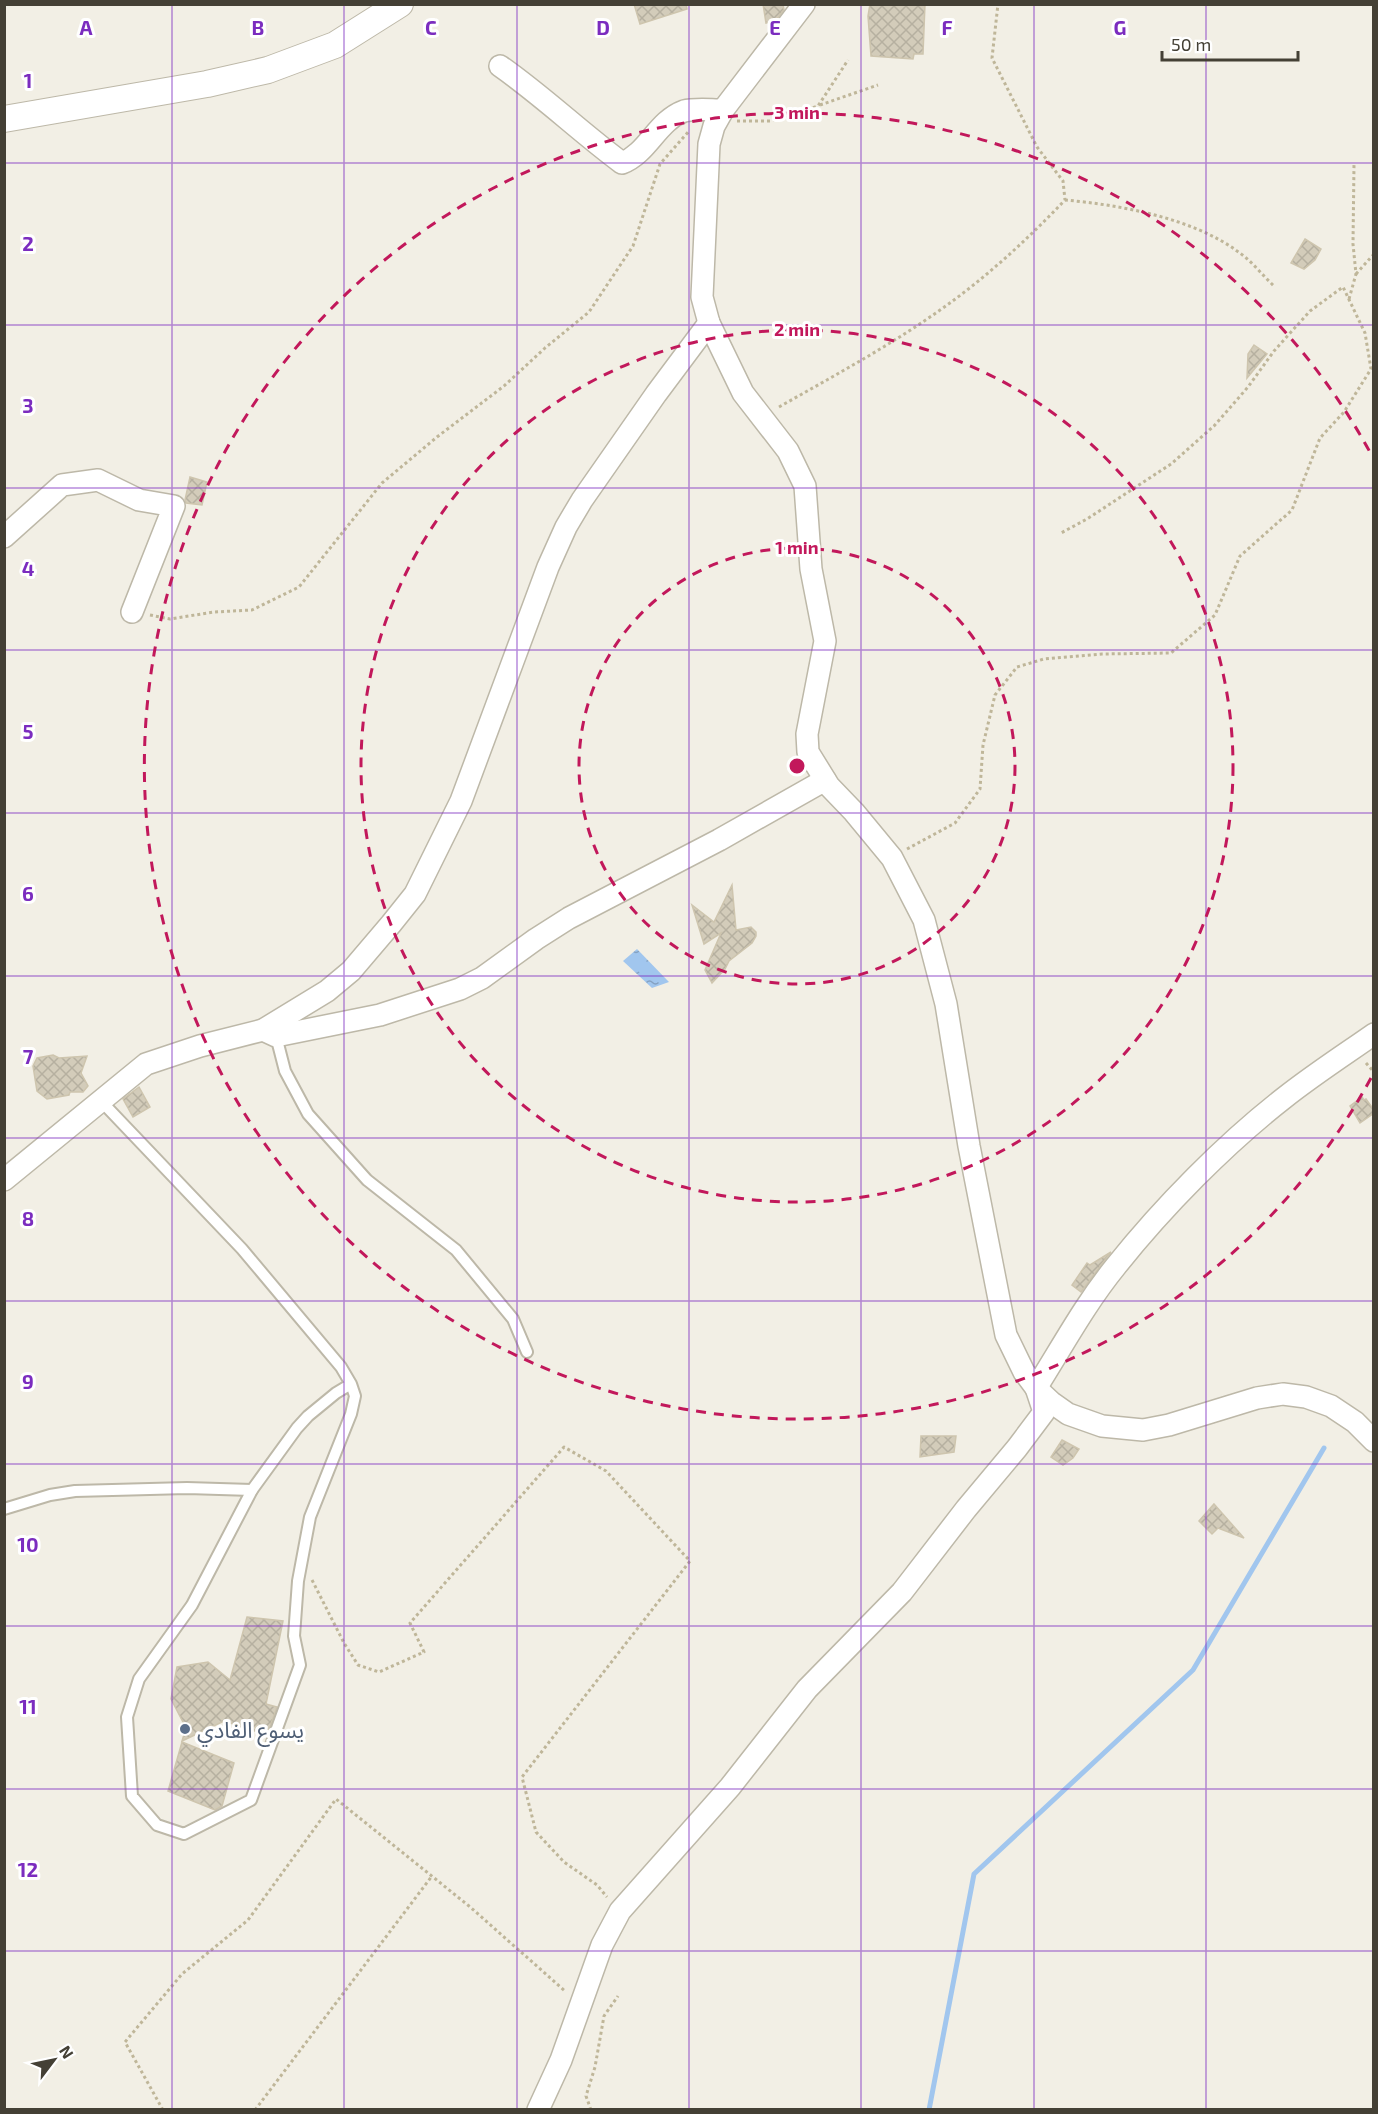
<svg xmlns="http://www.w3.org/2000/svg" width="1378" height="2114" viewBox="0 0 1378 2114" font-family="'Exo 2','Noto Sans Arabic',sans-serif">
  <defs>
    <pattern id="water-ripples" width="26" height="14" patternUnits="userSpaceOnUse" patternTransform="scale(1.5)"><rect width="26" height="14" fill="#a1c6ee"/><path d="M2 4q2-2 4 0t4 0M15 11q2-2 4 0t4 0" fill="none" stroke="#85a2c2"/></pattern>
    <pattern id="building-cross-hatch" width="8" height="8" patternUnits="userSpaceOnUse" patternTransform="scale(1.5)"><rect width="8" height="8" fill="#d3ccba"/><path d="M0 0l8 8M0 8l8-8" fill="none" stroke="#b6b0a0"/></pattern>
  </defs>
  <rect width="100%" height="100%" fill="#f2efe5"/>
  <!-- water -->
  <path fill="url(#water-ripples)" d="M637,949L669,982L652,988L623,961Z"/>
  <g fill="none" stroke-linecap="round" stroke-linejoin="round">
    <!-- stream -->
    <path stroke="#a1c6ee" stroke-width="5" d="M929,2110L974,1874L1193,1670L1324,1448"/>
  </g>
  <!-- building -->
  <g fill="url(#building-cross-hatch)" stroke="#cec5ae" stroke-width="1.5">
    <path d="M634,4H686L687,9L640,24Z"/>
    <path d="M763,4H783L784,10L775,21L766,23Z"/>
    <path d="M870,4H925L923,54H914L913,59L871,56L868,16Z"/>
    <path d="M1305,239L1321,249L1315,260L1304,269L1291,263Z"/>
    <path d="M1254,345L1267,354L1247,378L1248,354Z"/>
    <path d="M190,477L207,482L202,505L186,503L185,500Z"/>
    <path d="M732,885L736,930L751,927L756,932V936L752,943L729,961L725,969L712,983L705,970L721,933L704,944L692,905L714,922Z"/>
    <path d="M53,1055L59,1058L87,1056L81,1073L88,1086L83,1092H70L69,1095L47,1099L37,1091L33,1066L37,1058Z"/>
    <path d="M139,1087L150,1107L133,1117L123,1099Z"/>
    <path d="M1362,1097L1364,1100L1366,1099L1374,1110V1113L1360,1123L1350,1106Z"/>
    <path d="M1111,1252L1081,1292L1072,1285L1087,1263L1090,1265Z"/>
    <path d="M921,1436H956L954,1452L920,1457Z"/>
    <path d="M1062,1440L1079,1449L1073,1458L1063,1465L1051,1457Z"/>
    <path d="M1214,1504L1244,1538L1218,1528L1212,1534L1199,1521Z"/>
    <path d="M247,1617L283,1621L266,1704L277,1707L267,1735L224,1721L182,1741L186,1728L171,1699L177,1667L208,1662L230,1680Z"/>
    <path d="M182,1742L234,1763L222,1806L215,1810L168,1791Z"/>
  </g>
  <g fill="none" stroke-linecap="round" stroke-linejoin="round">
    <!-- service casing -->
    <g stroke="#bdb8a8" stroke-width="14">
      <g id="service">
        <path d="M276,1036L285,1071L308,1114L367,1180L456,1250L513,1319L527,1352"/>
        <path d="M102,1102L242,1249L341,1367L351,1384L336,1393L308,1416L297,1428L252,1490L192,1605L139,1679L127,1717L132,1796L157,1825L184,1834L251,1800L300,1665L294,1636L298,1581L310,1517L351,1414L355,1396L351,1384"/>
        <path d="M4,1509L50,1495L75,1491L187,1488L252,1490"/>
      </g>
    </g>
    <!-- minor casing -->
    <g stroke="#bdb8a8" stroke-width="24">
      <g id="minor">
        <path d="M804,4L723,110L714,126L709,144L702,297L709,323L743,393L788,451L805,486L811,569L825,641L807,734L808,752L829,786L854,812L892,858L924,920L946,1004L969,1146L1006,1335L1024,1372L1036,1388L1051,1402L1068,1414L1102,1426L1143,1430L1169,1425L1257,1398L1283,1394L1306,1397L1331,1406L1355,1422L1374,1441"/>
        <path d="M500,66C543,96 580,132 622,163C648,153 657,121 684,111C695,108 711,110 723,110"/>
        <path d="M4,537L62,485L98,480L139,500L174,506L132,612"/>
        <path d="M263,1030L276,1036L380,1015L460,989L482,978L536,939L569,918L719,840L825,780"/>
        <path d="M4,1180L146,1064L200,1046L263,1030L327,991L351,971L391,924L415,894L461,801L548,567L566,527L582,500L656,394L709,323"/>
        <path d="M538,2110L561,2060L602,1945L620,1911L730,1787L807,1689L902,1592L966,1509L1017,1448L1044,1412L1036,1388C1062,1347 1085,1304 1116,1266C1163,1207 1225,1144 1284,1098C1313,1075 1344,1055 1374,1034"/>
      </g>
    </g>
    <!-- tertiary casing -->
    <g stroke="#bdb8a8" stroke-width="28">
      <path id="tertiary" d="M4,119L207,84L268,70L335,45L400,4"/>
    </g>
    <!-- path -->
    <g stroke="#bfb699" stroke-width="3" stroke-dasharray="3 3" stroke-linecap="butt">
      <path d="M820,105L878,85"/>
      <path d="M737,121H770L818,106L848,60"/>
      <path d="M1065,200C1120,205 1192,218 1237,251C1251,260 1262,275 1274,286"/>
      <path d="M1356,274L1374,254"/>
      <path d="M1349,299L1356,274L1353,244L1354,165"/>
      <path d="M779,407C830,378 882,350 930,317C979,284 1024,243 1065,200L1063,181L1037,147L992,58L998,4"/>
      <path d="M150,615L170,619L214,612L252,610L299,587L382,483L437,437L504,386L545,348L589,312L633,246L660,164L689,131"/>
      <path d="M907,849L955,823L980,789L983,745L995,695L1017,667L1044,659L1102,654L1171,653L1215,615L1240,556L1292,510L1320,438L1344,412L1371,369L1365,333L1343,287L1310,311L1274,351L1248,387L1214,426L1171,464L1087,519L1061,533"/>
      <path d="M1366,1063L1374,1072"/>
      <path d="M312,1580L344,1643L358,1665L379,1672L424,1652L410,1623L564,1447L606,1471L690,1561L522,1777L536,1832L564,1862L597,1885L607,1897"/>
      <path d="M163,2110L125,2042L182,1974L248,1920L336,1799L469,1906L565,1991"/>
      <path d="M255,2110L432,1876"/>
      <path d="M591,2110L586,2096L595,2067L604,2016L618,1996"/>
    </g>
    <!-- service -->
    <use href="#service" stroke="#fff" stroke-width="10"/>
    <!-- minor -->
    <use href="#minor" stroke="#fff" stroke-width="21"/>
    <!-- tertiary -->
    <use href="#tertiary" stroke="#fff" stroke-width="26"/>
  </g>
  <!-- grid -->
  <path fill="none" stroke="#7b2cbf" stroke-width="1.5" stroke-opacity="0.55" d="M172,4V2110M344,4V2110M517,4V2110M689,4V2110M861,4V2110M1034,4V2110M1206,4V2110M4,163H1374M4,325H1374M4,488H1374M4,650H1374M4,813H1374M4,976H1374M4,1138H1374M4,1301H1374M4,1464H1374M4,1626H1374M4,1789H1374M4,1951H1374"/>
  <!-- distance rings -->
  <g fill="none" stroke="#c2185b" stroke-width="3" stroke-dasharray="10 8">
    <circle cx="797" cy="766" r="218"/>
    <circle cx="797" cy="766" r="436"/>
    <path d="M1371 1078A653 653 0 1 1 1371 454"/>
  </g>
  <!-- markers -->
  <circle fill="#5c6f8a" stroke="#fff" stroke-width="2" cx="185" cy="1729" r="6"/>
  <g text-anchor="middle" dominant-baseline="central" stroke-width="6" stroke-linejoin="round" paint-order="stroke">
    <!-- service labels -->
    <g font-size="22" fill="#4e5e75" stroke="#fff" text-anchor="start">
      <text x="197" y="1729">يسوع الفادي</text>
    </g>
  </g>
  <g font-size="20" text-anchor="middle" font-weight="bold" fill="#7b2cbf" stroke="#fff" stroke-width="6" stroke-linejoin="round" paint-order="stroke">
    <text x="86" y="35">A</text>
    <text x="258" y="35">B</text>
    <text x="431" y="35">C</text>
    <text x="603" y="35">D</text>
    <text x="775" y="35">E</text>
    <text x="947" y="35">F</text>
    <text x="1120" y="35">G</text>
    <text x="28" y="88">1</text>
    <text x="28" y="251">2</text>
    <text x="28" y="413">3</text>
    <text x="28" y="576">4</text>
    <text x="28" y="739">5</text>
    <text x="28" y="901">6</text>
    <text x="28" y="1064">7</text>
    <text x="28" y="1226">8</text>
    <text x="28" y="1389">9</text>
    <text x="28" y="1552">10</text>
    <text x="28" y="1714">11</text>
    <text x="28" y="1877">12</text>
  </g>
  <circle cx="797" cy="766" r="9" fill="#c2185b" stroke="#fff" stroke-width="3"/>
  <g font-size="18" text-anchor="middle" font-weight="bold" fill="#c2185b" stroke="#fff" stroke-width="6" stroke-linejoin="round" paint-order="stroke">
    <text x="797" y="119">3 min</text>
    <text x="797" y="336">2 min</text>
    <text x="797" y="554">1 min</text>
  </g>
  <!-- border -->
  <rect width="1378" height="2114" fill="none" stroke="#444035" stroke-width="12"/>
  <!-- north arrow -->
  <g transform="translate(54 2060) rotate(58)" stroke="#ffffff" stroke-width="4.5" paint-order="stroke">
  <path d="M0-4.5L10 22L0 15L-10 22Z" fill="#444035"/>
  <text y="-9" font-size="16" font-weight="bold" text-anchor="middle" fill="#444035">N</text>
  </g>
  <!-- scale -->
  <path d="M1162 51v9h136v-9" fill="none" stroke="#444035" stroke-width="3"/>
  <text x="1171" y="51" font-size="18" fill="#444035" stroke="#ffffff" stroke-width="4.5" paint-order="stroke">50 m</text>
</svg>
